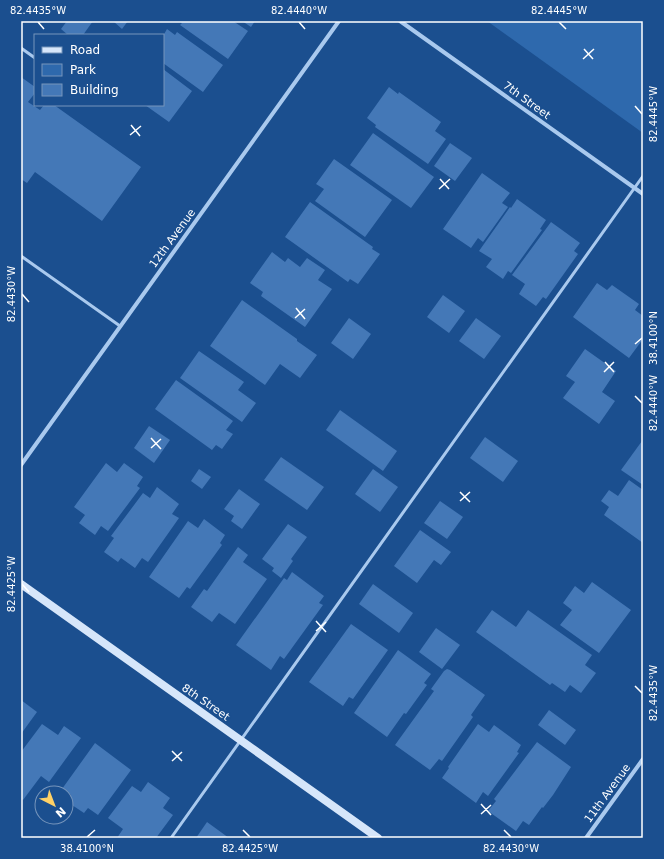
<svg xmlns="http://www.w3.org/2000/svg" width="664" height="859" font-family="'DejaVu Sans',sans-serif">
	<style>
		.green { fill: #2e69ad }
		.building { fill: #4478b7 }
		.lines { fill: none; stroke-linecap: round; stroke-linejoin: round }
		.lane { stroke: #a9c9ee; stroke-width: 3 }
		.street { stroke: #a9c9ee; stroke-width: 4 }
		.secondary { stroke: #d6e6fa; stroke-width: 8 }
		.ticks { fill: none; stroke: #fff; stroke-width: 1.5 }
		.labels { text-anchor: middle; stroke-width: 3.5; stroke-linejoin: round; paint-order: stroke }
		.street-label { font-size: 11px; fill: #fff; stroke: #1b4f8f }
		.neatline { fill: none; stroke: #fff; stroke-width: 1.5 }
		.ticks-label { font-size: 10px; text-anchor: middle; fill: #fff }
	</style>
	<rect width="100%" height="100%" fill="#1b4f8f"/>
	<path class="green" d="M487,21h156v112z"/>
	<g class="building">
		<path d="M67,21h26l-10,14h-15l-7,-6z"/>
		<path d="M113,21h15l-6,8z"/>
		<path d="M179,21h54l15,10 -20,28 -48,-34 2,-2z"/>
		<path d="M242,21h13l-4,6z"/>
		<path d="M167,29l8,6 2,-3 46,33 -20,27 -40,-29v-27z"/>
		<path d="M163,69l29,22 -23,31 -24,-17h18z"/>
		<path d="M21,77l14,10v6l-7,9 12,8 4,-5h10l87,62 -39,54 -67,-49 -8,11 -6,-4z"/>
		<path d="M389,87l9,7 1,-2 42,30 -6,9 11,8 -18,25 -53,-37 1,-2 -9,-7z"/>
		<path d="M373,133l61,44 -23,31 -61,-43z"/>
		<path d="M450,143l22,15 -17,23 -21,-15z"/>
		<path d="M334,159l58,41 -27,37 -50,-36 9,-12 -8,-5z"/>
		<path d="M482,173l28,20 -8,10 6,4 -25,35 -5,-4 -7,10 -28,-19z"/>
		<path d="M517,199l29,21 -6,9 2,1 -31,43 -3,-2 -5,8 -17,-12 6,-8 -13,-8 31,-44 1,1z"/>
		<path d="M310,202l63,45 -1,2 8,5 -22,30 -8,-5 -2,3 -63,-45z"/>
		<path d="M551,222l29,21 -6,8 4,3 -32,45 -3,-2 -7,9 -17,-12 6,-10 -13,-9z"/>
		<path d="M272,252l13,10 3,-4 12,9 7,-9 18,12 -7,10 14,9 -27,38 -44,-31 2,-4 -13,-9z"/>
		<path d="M597,283l10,7 5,-5 27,19 -4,6 8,6v23l-14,19 -56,-41z"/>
		<path d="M443,295l22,16 -16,22 -22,-16z"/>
		<path d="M242,300l55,39v2l20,14 -17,23 -20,-14 -15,21 -55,-39z"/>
		<path d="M349,318l22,16 -18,25 -22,-16z"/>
		<path d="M476,318l25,18 -17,23 -25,-18z"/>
		<path d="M585,349l31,22 -14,21 13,9 -16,23 -36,-26 12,-16 -9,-6z"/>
		<path d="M199,351l45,31 -6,8 18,13 -14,19 -62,-44z"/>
		<path d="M176,380l57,41 -7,9 7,4 -11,15 -6,-4 -4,5 -57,-41z"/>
		<path d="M340,410l57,41 -14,20 -57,-41z"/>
		<path d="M149,426l21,14 -16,23 -20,-15z"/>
		<path d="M485,437l33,24 -15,21 -33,-24z"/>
		<path d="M642,441l1,1v43l-22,-15z"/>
		<path d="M281,457l43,30 -17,23 -43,-30z"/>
		<path d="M106,463l11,9 7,-9 19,14 -6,9 3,2 -32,43 -7,-5 -6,9 -16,-12 6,-8 -11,-8z"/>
		<path d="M199,469l12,8 -9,12 -11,-8z"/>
		<path d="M373,469l25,18 -18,25 -25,-18z"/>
		<path d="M629,480l14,10v53l-39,-28 5,-8 -8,-6 8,-11 9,6z"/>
		<path d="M157,487l22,17 -7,10 7,4 -31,44 -6,-4 -7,10 -14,-10 -3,4 -14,-10 10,-14 -3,-2 32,-43 7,5z"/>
		<path d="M239,489l21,15 -18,25 -11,-8 3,-5 -10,-7z"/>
		<path d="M440,501l23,16 -16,22 -23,-16z"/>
		<path d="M204,519l21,16 -5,8 2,2 -32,44 -3,-2 -8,11 -30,-21 39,-56 10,7z"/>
		<path d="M288,524l19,13 -16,22 2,2 -12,17 -9,-7 2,-3 -12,-9z"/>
		<path d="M420,530l31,22 -10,13 -7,-5 -17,23 -23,-17z"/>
		<path d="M238,547l10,8 -5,7 24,17 -32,45 -16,-11 -7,9 -21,-15 13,-18 3,2z"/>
		<path d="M292,572l32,24 -5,7 4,2 -39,54 -4,-3 -9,14 -35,-25 48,-67 3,2z"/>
		<path d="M592,582l39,28 -32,43 -39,-28 12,-15 -9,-7 12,-17 9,7z"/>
		<path d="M373,584l40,29 -14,20 -40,-29z"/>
		<path d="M492,610l24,17 12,-17 64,45 -7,10 11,8 -15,20 -11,-8 -5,7 -13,-9 -2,2 -74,-53z"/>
		<path d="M351,624l37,26 -35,49 -4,-2 -6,9 -34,-24z"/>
		<path d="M436,628l24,17 -18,24 -23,-17z"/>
		<path d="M398,650l33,24 -7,9 3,2 -21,29 -2,-1 -17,24 -33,-24z"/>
		<path d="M447,669l3,1 35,25 -14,20 2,2 -31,44 -3,-2 -9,11 -35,-25 39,-54 -3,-2 13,-18z"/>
		<path d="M21,700l16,12 -16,22z"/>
		<path d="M549,710l27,20 -11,15 -27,-20z"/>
		<path d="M42,724l16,11 6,-9 17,12 -32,44 -8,-6 -18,24 -2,-2v-46z"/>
		<path d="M478,724l11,8 5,-7 27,20 -4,7 2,1 -31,43 -5,-4 -7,11 -34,-25 7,-10 -1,-1z"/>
		<path d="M537,742l34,25 -18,28 -10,13 -1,-1 -13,18 -6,-4 -7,10 -28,-20 8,-10 -2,-2z"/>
		<path d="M95,743l36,27 -33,45 -10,-7 -4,5 -18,-12 5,-6 -9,-6z"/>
		<path d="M148,782l22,16 -7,10 10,7 -17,23h-39l6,-9 -15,-11 24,-32 9,6z"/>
		<path d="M207,822l22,16h-33z"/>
	</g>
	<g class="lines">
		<g class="lane">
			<path d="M21,48l14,10"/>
			<path d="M21,256l99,70"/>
			<path d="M171,838l472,-662"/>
		</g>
		<g class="street">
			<path d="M400,21l243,173"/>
			<path d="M21,465l318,-444"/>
			<path d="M586,838l57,-79"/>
		</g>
		<path class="secondary" d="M21,584l357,254"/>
	</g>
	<path class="ticks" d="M38,22l6,7M299,22l6,7M559,22l7,7M584,49l9,10M583,59l11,-10M635,106l7,8M131,125l9,11M130,135l11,-9M440,179l9,10M439,189l11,-10M22,294l7,8M296,308l9,11M295,318l10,-9M635,344l7,-6M605,362l9,10M604,372l10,-10M635,396l7,7M151,438l10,11M151,448l10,-9M460,492l10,10M460,501l10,-9M22,584l7,8M316,621l10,11M316,631l10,-9M635,686l7,7M172,751l10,10M172,761l10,-9M481,804l10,11M481,814l10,-9M243,830l7,7M504,830l7,7M87,837l8,-7"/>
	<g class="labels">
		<g class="street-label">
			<text transform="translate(527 100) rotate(36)" y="4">7th Street</text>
			<text transform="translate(172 238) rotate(-54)" y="4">12th Avenue</text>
			<text transform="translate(206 702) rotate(35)" y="4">8th Street</text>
			<text transform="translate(607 793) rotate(-54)" y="4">11th Avenue</text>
		</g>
	</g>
	<rect width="664" height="859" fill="none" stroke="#1b4f8f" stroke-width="44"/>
	<rect x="34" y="34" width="130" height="72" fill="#1b4f8f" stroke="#7695bc"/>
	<rect x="42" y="47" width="20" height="6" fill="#d6e6fa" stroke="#7695bc"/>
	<text x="70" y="54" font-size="12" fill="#ffffff">Road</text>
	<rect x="42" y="64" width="20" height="12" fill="#2e69ad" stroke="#7695bc"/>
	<text x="70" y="74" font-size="12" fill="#ffffff">Park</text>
	<rect x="42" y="84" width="20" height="12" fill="#4478b7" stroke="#7695bc"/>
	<text x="70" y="94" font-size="12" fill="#ffffff">Building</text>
	<g transform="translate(54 805) rotate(138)"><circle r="19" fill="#1b4f8f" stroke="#7695bc"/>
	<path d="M0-3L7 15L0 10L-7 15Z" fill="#ffd166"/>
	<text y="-6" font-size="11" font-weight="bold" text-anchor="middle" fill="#ffffff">N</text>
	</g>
	<rect x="22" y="22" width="620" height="815" class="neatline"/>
	<g class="ticks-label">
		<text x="38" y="14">82.4435°W</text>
		<text x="299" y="14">82.4440°W</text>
		<text x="559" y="14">82.4445°W</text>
		<text transform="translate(653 114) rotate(-90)" y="4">82.4445°W</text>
		<text transform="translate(11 294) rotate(-90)" y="4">82.4430°W</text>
		<text transform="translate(653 338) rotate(-90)" y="4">38.4100°N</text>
		<text transform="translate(653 403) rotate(-90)" y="4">82.4440°W</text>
		<text transform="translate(11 584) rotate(-90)" y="4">82.4425°W</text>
		<text transform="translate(653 693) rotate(-90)" y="4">82.4435°W</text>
		<text x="87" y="852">38.4100°N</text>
		<text x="250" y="852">82.4425°W</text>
		<text x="511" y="852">82.4430°W</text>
	</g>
</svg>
